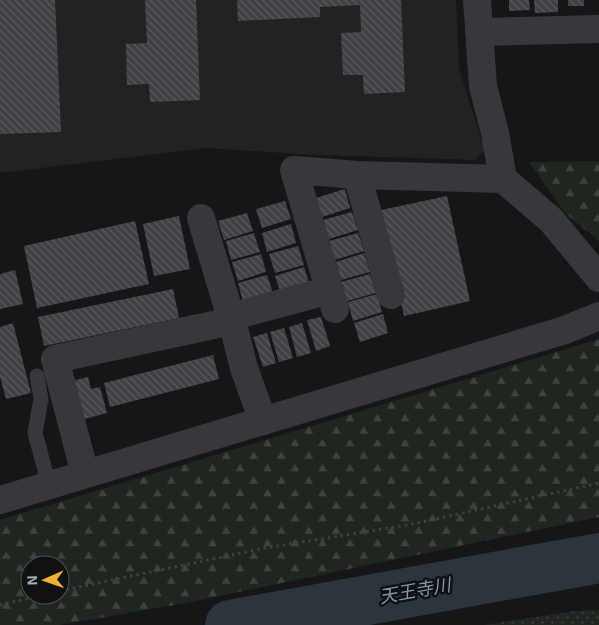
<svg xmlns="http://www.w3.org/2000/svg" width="599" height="625" font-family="'Exo 2','Noto Sans JP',sans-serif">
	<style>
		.built { fill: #222225 }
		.grass { fill: url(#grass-dots) }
		.forest { fill: url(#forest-firs); fill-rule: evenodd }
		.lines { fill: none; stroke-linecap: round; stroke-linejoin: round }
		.river { stroke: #2c353c; stroke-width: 50 }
		.building { fill: url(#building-back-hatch) }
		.path { stroke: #3d3f44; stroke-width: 3; stroke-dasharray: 2.5 4; stroke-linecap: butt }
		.lane { stroke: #37383d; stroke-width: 15 }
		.street { stroke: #37383d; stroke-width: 28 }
		.labels { text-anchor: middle; stroke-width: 5; stroke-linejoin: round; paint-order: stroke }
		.water-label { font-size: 18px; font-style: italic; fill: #7f9bb3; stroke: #111113 }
	</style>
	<defs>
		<pattern id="grass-dots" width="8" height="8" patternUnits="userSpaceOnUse" patternTransform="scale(1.25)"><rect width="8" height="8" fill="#1e261f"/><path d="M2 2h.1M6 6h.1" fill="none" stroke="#3c433d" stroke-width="1.8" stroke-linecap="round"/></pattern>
		<pattern id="forest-firs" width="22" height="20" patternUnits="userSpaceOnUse" patternTransform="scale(1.25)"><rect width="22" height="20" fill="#1e261f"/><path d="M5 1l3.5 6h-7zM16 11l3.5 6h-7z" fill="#3c433d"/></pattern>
		<pattern id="building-back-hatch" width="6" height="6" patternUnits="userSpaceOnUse" patternTransform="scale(1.25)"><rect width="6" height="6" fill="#404145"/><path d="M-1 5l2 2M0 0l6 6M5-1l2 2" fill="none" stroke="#595a5e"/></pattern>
	</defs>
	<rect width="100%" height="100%" fill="#161618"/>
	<path class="built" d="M0,0h456l3,69 26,81 -10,10 -160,-5 -109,-7 -206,25z"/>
	<path class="grass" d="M599,610v15h-115l91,-14z"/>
	<g class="forest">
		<path d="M599,161v80l-34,-28 -36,-51z"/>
		<path d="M599,339v178l-413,86 -127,22h-59v-105zM30,565h30v30h-30z"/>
	</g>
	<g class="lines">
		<path class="river" d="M230,625l369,-67"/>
	</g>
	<g class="building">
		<path d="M0,0h55l6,132 -61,2z"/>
		<path d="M145,0h51l4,100 -50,2 -1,-18 -22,1 -1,-41 21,-1z"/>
		<path d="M237,0h164l4,92 -41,2 -1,-19h-20l-2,-42 20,-1 -1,-27 -40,2v10l-82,4z"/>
		<path d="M509,0h20l1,10 -21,1z"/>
		<path d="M534,0h24v12l-23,1z"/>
		<rect x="568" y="0" width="16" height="6"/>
		<path d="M345,189l5,19 -28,9 -6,-19z"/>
		<path d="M447,196l23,105 -66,15 -23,-106z"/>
		<path d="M285,201l6,18 -29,9 -6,-19z"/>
		<path d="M352,212l6,18 -29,9 -6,-19z"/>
		<path d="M247,213l6,18 -29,9 -6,-19z"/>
		<path d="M179,216l11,53 -36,7 -11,-52z"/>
		<path d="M135,221l14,63 -112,24 -13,-62z"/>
		<path d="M291,224l5,19 -29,9 -5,-19z"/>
		<path d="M254,233l6,19 -29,8 -5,-19z"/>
		<path d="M358,233l6,18 -29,9 -6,-19z"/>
		<path d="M298,246l6,19 -29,8 -6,-19z"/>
		<path d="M364,253l6,19 -29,8 -5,-18z"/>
		<path d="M261,254l5,18 -28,9 -6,-19z"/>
		<path d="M304,267l6,19 -29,8 -6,-18z"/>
		<path d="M15,270l8,34 -23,5v-35z"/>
		<path d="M370,274l6,19 -29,8 -6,-19z"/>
		<path d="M267,275l6,18 -30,9 -5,-19z"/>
		<path d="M173,289l6,29 -135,28 -6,-29z"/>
		<path d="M377,294l5,18 -29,9 -5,-19z"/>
		<path d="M383,314l5,19 -28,9 -6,-19z"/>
		<path d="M321,317l9,29 -14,5 -9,-31z"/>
		<path d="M13,323l18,70 -25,6 -6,-22v-50z"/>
		<path d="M302,323l9,30 -14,4 -8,-30z"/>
		<path d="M284,328l9,30 -14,4 -9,-30z"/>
		<path d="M267,333l9,30 -13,4 -10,-30z"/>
		<path d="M213,355l6,24 -109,28 -6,-24z"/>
		<path d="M88,377l3,12 9,-2 7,26 -26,7 -9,-39z"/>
	</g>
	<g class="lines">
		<g class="path">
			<path d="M60,591l205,-43 143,-23 191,-42"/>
			<path d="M0,605l43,-10"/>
		</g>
		<path class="lane" d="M37,376l4,23 -6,34 14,52"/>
		<g class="street">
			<path d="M477,0l6,86 12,47 8,46"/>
			<path d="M479,32l120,-3"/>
			<path d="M357,175l34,120"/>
			<path d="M201,218l31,103 12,47 19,53"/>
			<path d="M335,309l-41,-139 63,5 146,4 48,41 48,58"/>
			<path d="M230,317l100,-27"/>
			<path d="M85,474l-30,-115 177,-38"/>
			<path d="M0,500l565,-170 34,-14"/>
		</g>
	</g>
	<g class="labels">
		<g class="water-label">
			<text transform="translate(415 591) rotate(-10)" y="6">天王寺川</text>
		</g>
	</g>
	<g transform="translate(45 580) rotate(268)"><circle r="24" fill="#111113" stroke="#4d4f55"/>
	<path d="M0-4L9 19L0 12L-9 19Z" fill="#f2b134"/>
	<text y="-8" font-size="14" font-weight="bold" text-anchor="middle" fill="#a8adb8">N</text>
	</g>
</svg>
